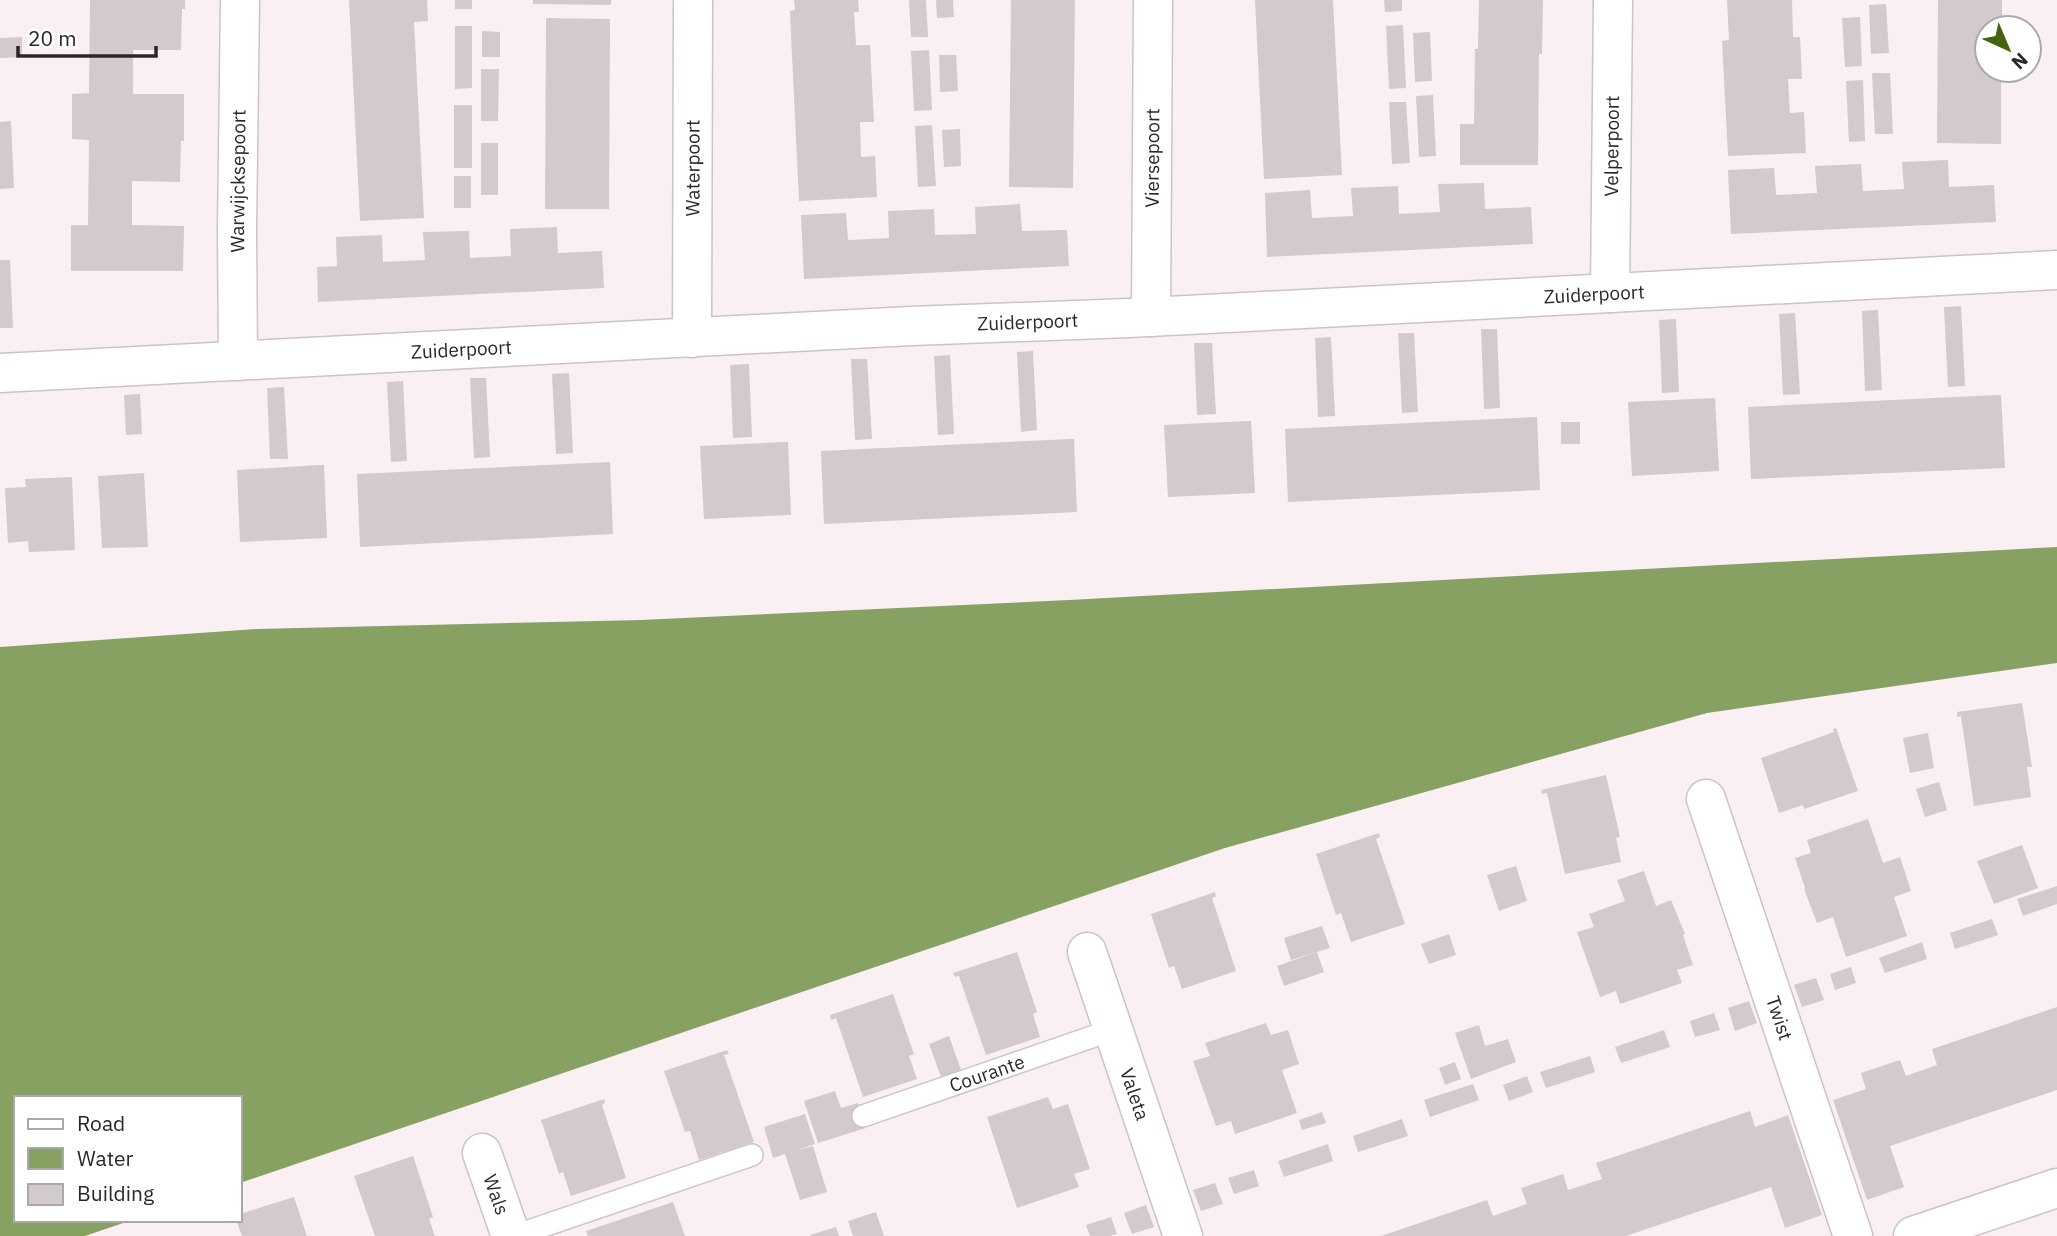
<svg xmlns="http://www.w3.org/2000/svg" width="2057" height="1236" font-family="'IBM Plex Sans',sans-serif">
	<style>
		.water { fill: #86a162 }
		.building { fill: #d3cacd }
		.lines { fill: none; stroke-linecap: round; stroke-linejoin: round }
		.lane-casing { stroke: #ccc3c6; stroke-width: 24 }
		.street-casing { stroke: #ccc3c6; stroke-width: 41 }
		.lane { stroke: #fff; stroke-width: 21 }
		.street { stroke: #fff; stroke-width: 38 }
		.labels { text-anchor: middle; stroke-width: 7; stroke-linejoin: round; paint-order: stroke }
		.street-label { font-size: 19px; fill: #2a2728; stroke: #fff }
	</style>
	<rect width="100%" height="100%" fill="#faf0f4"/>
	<path class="water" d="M2057,547v116l-350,50 -482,135 -985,335v-85h-224v122h116l-47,16h-85v-589l257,-18 384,-9 428,-20z"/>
	<g class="building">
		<path d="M90,0h95v9h-3l-1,41h-48v44h51v47h-3l-1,41 -48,-1v44l52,1 -1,45h-112v-46h17l1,-85 -17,-1v-45l17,-1z"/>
		<path d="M349,0h78l1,21 -14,1 10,196 -64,3z"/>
		<rect x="455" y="0" width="17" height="9"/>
		<path d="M533,0h78v5l-78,-1z"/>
		<path d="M794,0h64l1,12h-5l2,33h14l4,77h-14l1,35 14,-1 2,41 -78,4 -9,-188v-2l5,-1z"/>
		<path d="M909,0h17l2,37h-17z"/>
		<path d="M936,0h17l1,17 -17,1z"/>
		<path d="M1011,0h64l-2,188 -64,-1z"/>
		<path d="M1255,0h78l9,175 -78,4z"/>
		<path d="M1384,0h18v11l-17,1z"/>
		<path d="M1479,0h64l-1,54h-3l-1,111h-78v-41h14l1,-75h3z"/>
		<path d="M1727,0h65l1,37h7l2,42h-14l2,34 14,-1 2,41 -78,3 -6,-115 7,-1z"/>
		<path d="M1938,0h64v28h-15v42h14v74l-64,-1z"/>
		<path d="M1886,4l3,49 -18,1 -2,-49z"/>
		<path d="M1860,17l2,49 -17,1 -3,-49z"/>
		<path d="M546,18l64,1 -1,190h-64z"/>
		<path d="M1403,25l3,63 -17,1 -3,-63z"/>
		<path d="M455,26h17v62l-17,1z"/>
		<path d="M482,31l18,1v25h-18z"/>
		<path d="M1430,32l2,49 -17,1 -2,-49z"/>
		<path d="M22,37v20l-22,1v-20z"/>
		<path d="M929,50l3,60 -18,1 -3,-60z"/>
		<path d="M939,55h17l2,36 -18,1z"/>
		<path d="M481,69h18l-1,52h-17z"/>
		<path d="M1872,73h18l3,61h-18z"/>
		<path d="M1863,80l2,61 -16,1 -3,-61z"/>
		<path d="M1433,95l3,61 -17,1 -3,-61z"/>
		<path d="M1389,102h17l4,61 -18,1z"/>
		<rect x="454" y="105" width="18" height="63"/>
		<path d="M11,121l3,67 -14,1v-67z"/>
		<path d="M932,125l4,61 -18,1 -3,-61z"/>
		<path d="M960,129l1,37 -17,1 -2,-37z"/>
		<rect x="481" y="143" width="17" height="52"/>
		<path d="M1948,160l1,27 45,-2 2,37 -265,12 -3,-64 46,-2 2,27 41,-2 -2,-27 46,-2 2,27 41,-2 -2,-27z"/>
		<rect x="454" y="176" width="17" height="32"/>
		<path d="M1484,183l1,26 46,-2 2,37 -266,13 -2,-64 45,-3 2,28 41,-2 -2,-28 47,-2 1,28 41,-2 -2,-28z"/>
		<path d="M1020,204l2,27 45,-1 2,36 -265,13 -3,-64 45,-2 2,27 41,-2 -1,-27 46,-2 1,26 41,-1 -1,-27z"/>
		<path d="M557,227l1,26 44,-2 2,37 -286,14 -1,-35 20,-1 -1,-29 46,-2 1,27 42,-2 -2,-28 46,-1 1,27 41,-2 -1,-27z"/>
		<path d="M0,260h10l3,68h-13z"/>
		<path d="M1961,306l4,80 -17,1 -4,-80z"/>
		<path d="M1878,310l4,80 -17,1 -3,-80z"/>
		<path d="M1795,313l5,81 -17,1 -4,-81z"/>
		<path d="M1676,319l3,73 -17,1 -3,-73z"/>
		<path d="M1481,329h16l3,79 -16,1z"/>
		<path d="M1398,333h16l4,79 -16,1z"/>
		<path d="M1331,337l4,79 -17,1 -3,-79z"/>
		<path d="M1194,343h18l4,71 -19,1z"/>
		<path d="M1033,351l4,79 -16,2 -4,-80z"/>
		<path d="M950,355l4,79 -16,1 -4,-79z"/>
		<path d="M851,359h16l5,80 -17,1z"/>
		<path d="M749,364l3,73 -19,1 -3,-73z"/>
		<path d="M569,373l4,80 -17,1 -4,-80z"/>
		<path d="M470,378h16l4,79 -16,1z"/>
		<path d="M403,381l4,80 -16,1 -4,-80z"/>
		<path d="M284,387l4,72h-18l-3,-71z"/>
		<path d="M140,394l2,40 -16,1 -2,-40z"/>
		<path d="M1997,395h4l4,73 -254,11 -3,-72z"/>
		<path d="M1715,398l4,73 -87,5 -4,-74z"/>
		<path d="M1534,417h3l3,73 -252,12 -3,-73z"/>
		<path d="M1248,421h3l4,72 -87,4 -4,-72z"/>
		<rect x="1561" y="422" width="19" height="22"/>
		<path d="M1070,439h4l3,73 -253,12 -3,-73z"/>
		<path d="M784,442h4l3,73 -87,4 -4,-73z"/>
		<path d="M610,462l3,72 -253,13 -3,-73z"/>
		<path d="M320,465h4l3,73 -87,4 -3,-72z"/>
		<path d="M144,473l4,74 -46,1 -4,-72z"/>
		<path d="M72,477l3,73 -46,2 -1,-11 -20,2 -3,-55 21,-1 -1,-8z"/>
		<path d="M2022,703l10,64h-5l4,30 -57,9 -13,-90 -4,1v-5z"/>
		<path d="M1836,728l22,63 -54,18 -1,-4 -24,8 -18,-55 73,-26 -1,-3z"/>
		<path d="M1928,733l6,35 -24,5 -7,-35z"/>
		<path d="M1606,775l14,62 -4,1 5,24 -56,12 -18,-81 -5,1 -1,-4z"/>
		<path d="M1939,782l8,28 -22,7 -9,-28z"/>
		<path d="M1868,819l15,44 17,-6 11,34 -17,6 13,39 -61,21 -13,-40 -16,6 -13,-34 1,-1 -10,-30 16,-5 -4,-13z"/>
		<path d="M1379,833l1,4 -4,2 29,85 -54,18 -10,-29 -5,2 -20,-61z"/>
		<path d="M2022,845l16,43 -44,16 -17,-43z"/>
		<path d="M1516,866l11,35 -28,10 -12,-36z"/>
		<path d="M1644,871l12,35 15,-6 14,34 -2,1 10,30 -16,5 5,13 -62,21 -4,-13 -16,6 -23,-65 17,-5 -5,-13 36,-13 -8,-21z"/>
		<path d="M2057,886v18l-34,12 -6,-17z"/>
		<path d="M1215,892l1,5 -4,1 24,73 -54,18 -8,-23 -5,2 -18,-54z"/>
		<path d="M1992,919l6,16 -43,14 -5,-16z"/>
		<path d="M1322,926l8,22 -39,12 -7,-22z"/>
		<path d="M1449,934l7,21 -27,9 -8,-20z"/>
		<path d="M1922,942l5,17 -42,14 -6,-15z"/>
		<path d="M1017,952l20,60 -4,2 7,23 -54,18 -27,-79 -4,1 -2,-4z"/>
		<path d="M1317,952l7,20 -40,14 -7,-20z"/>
		<path d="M1851,967l5,16 -21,7 -5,-16z"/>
		<path d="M1816,978l8,22 -22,7 -8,-22z"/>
		<path d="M893,994l21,60 -5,2 8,23 -54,18 -27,-79 -5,2 -1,-5z"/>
		<path d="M1749,1001l8,22 -22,8 -7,-23z"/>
		<path d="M2057,1007v83l-167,56 14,41 -37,13 -34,-100 33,-11 -5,-16 39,-13 6,16 31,-11 -5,-16z"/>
		<path d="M1714,1013l6,17 -25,7 -5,-16z"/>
		<path d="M1266,1023l5,12 17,-5 11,34 -17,6 15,43 -62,21 -4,-13 -15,5 -23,-65 17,-5 -5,-13z"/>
		<path d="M1479,1025l6,21 23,-7 8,23 -45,17 -16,-46z"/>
		<path d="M1664,1030l6,17 -49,16 -6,-16z"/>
		<path d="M949,1036l12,34 -20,7 -12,-33z"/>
		<path d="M727,1050l2,4 -5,1 30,87 -55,18 -9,-29 -5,1 -21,-61z"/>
		<path d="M1590,1056l5,16 -49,16 -6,-16z"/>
		<path d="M1455,1062l6,17 -16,6 -6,-17z"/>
		<path d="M1527,1076l6,16 -24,9 -6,-16z"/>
		<path d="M1473,1084l6,16 -49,17 -6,-17z"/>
		<path d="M835,1091l6,17 17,-5 8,25 -48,15 -14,-42z"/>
		<path d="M1048,1097l5,12 15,-5 22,65 -16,5 5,13 -62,21 -30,-91z"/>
		<path d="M604,1099l1,4 -3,2 24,73 -55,18 -8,-24 -4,2 -18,-54z"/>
		<path d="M1750,1111l5,16 33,-12 34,100 -37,13 -14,-41 -145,49h-245l106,-36 6,16 34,-12 -6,-16 42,-14 5,16 34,-11 -6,-16z"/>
		<path d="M1322,1112l4,11 -24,7 -3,-10z"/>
		<path d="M805,1114l10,30 -20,7 18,-5 14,46 -27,8 -15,-46 -12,4 -9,-31z"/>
		<path d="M1402,1119l6,17 -50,16 -5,-16z"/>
		<path d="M1328,1144l5,17 -49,16 -6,-16z"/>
		<path d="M413,1156l20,61 -4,2 6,17h-60l-21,-60z"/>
		<path d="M1254,1170l5,16 -25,8 -6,-16z"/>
		<path d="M1215,1183l8,21 -22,7 -8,-21z"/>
		<path d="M294,1197l13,39h-65l-6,-16h4v-6z"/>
		<path d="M673,1202l12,34h-97l-2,-5z"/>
		<path d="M1146,1205l8,22 -22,7 -8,-21z"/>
		<path d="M876,1212l8,24h-31l-5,-15z"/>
		<path d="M1111,1217l6,17 -8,2h-19l-4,-11z"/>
		<path d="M836,1227l3,9h-29v-1z"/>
	</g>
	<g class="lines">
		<g class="lane-casing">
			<g id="lane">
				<path id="s1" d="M863,1116l249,-86"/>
				<path d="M514,1236l238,-81"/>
			</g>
		</g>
		<g class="street-casing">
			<g id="street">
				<path id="s2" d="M1610,293l3,-293"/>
				<path id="s3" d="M1151,317l2,-317"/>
				<path id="s4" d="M692,338l1,-338"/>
				<path id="s5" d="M238,361l-1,-132 3,-229"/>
				<path id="s6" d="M0,373l911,-47 218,-8 928,-48"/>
				<path id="s7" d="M1706,799l147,437"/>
				<path id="s8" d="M1087,952l96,284"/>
				<path id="s9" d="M482,1153l29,83"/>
				<path d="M1913,1236l144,-48"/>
			</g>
		</g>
		<use href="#lane" class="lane"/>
		<use href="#street" class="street"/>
	</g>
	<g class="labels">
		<g class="street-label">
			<text dy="7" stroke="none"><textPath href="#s2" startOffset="147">Velperpoort</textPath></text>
			<text dy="7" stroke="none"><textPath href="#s3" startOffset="159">Viersepoort</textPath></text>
			<text dy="7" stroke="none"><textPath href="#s4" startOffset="170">Waterpoort</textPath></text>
			<text dy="7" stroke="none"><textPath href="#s5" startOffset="180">Warwijcksepoort</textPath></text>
			<text dy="7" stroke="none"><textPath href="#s6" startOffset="1596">Zuiderpoort</textPath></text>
			<text dy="7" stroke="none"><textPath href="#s6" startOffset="1029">Zuiderpoort</textPath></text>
			<text dy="7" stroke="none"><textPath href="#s6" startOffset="462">Zuiderpoort</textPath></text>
			<text dy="7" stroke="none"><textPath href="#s7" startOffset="231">Twist</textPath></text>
			<text dy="7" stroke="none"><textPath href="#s1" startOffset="131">Courante</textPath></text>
			<text dy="7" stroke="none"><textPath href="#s8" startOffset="150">Valeta</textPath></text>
			<text dy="7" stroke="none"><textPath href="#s9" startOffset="44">Wals</textPath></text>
		</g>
	</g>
	<rect x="14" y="1096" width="228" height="126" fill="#ffffff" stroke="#aaa9a9" stroke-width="2"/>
	<rect x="28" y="1119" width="35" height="10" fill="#ffffff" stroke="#aaa9a9" stroke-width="2"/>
	<text x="77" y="1131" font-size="21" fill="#2a2728">Road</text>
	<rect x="28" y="1148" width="35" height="21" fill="#86a162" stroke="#aaa9a9" stroke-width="2"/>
	<text x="77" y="1166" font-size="21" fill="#2a2728">Water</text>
	<rect x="28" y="1184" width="35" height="21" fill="#d3cacd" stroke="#aaa9a9" stroke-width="2"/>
	<text x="77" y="1201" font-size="21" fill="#2a2728">Building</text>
	<g transform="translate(2008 49) rotate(136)"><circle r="33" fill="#ffffff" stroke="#aaa9a9" stroke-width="2"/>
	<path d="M0-5L12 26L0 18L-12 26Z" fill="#456112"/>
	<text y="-10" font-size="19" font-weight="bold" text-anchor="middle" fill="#2a2728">N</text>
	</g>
	<path d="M18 46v10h138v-10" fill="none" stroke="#2a2728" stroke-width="3.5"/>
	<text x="28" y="46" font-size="21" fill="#2a2728" stroke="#ffffff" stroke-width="5" paint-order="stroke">20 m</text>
</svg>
